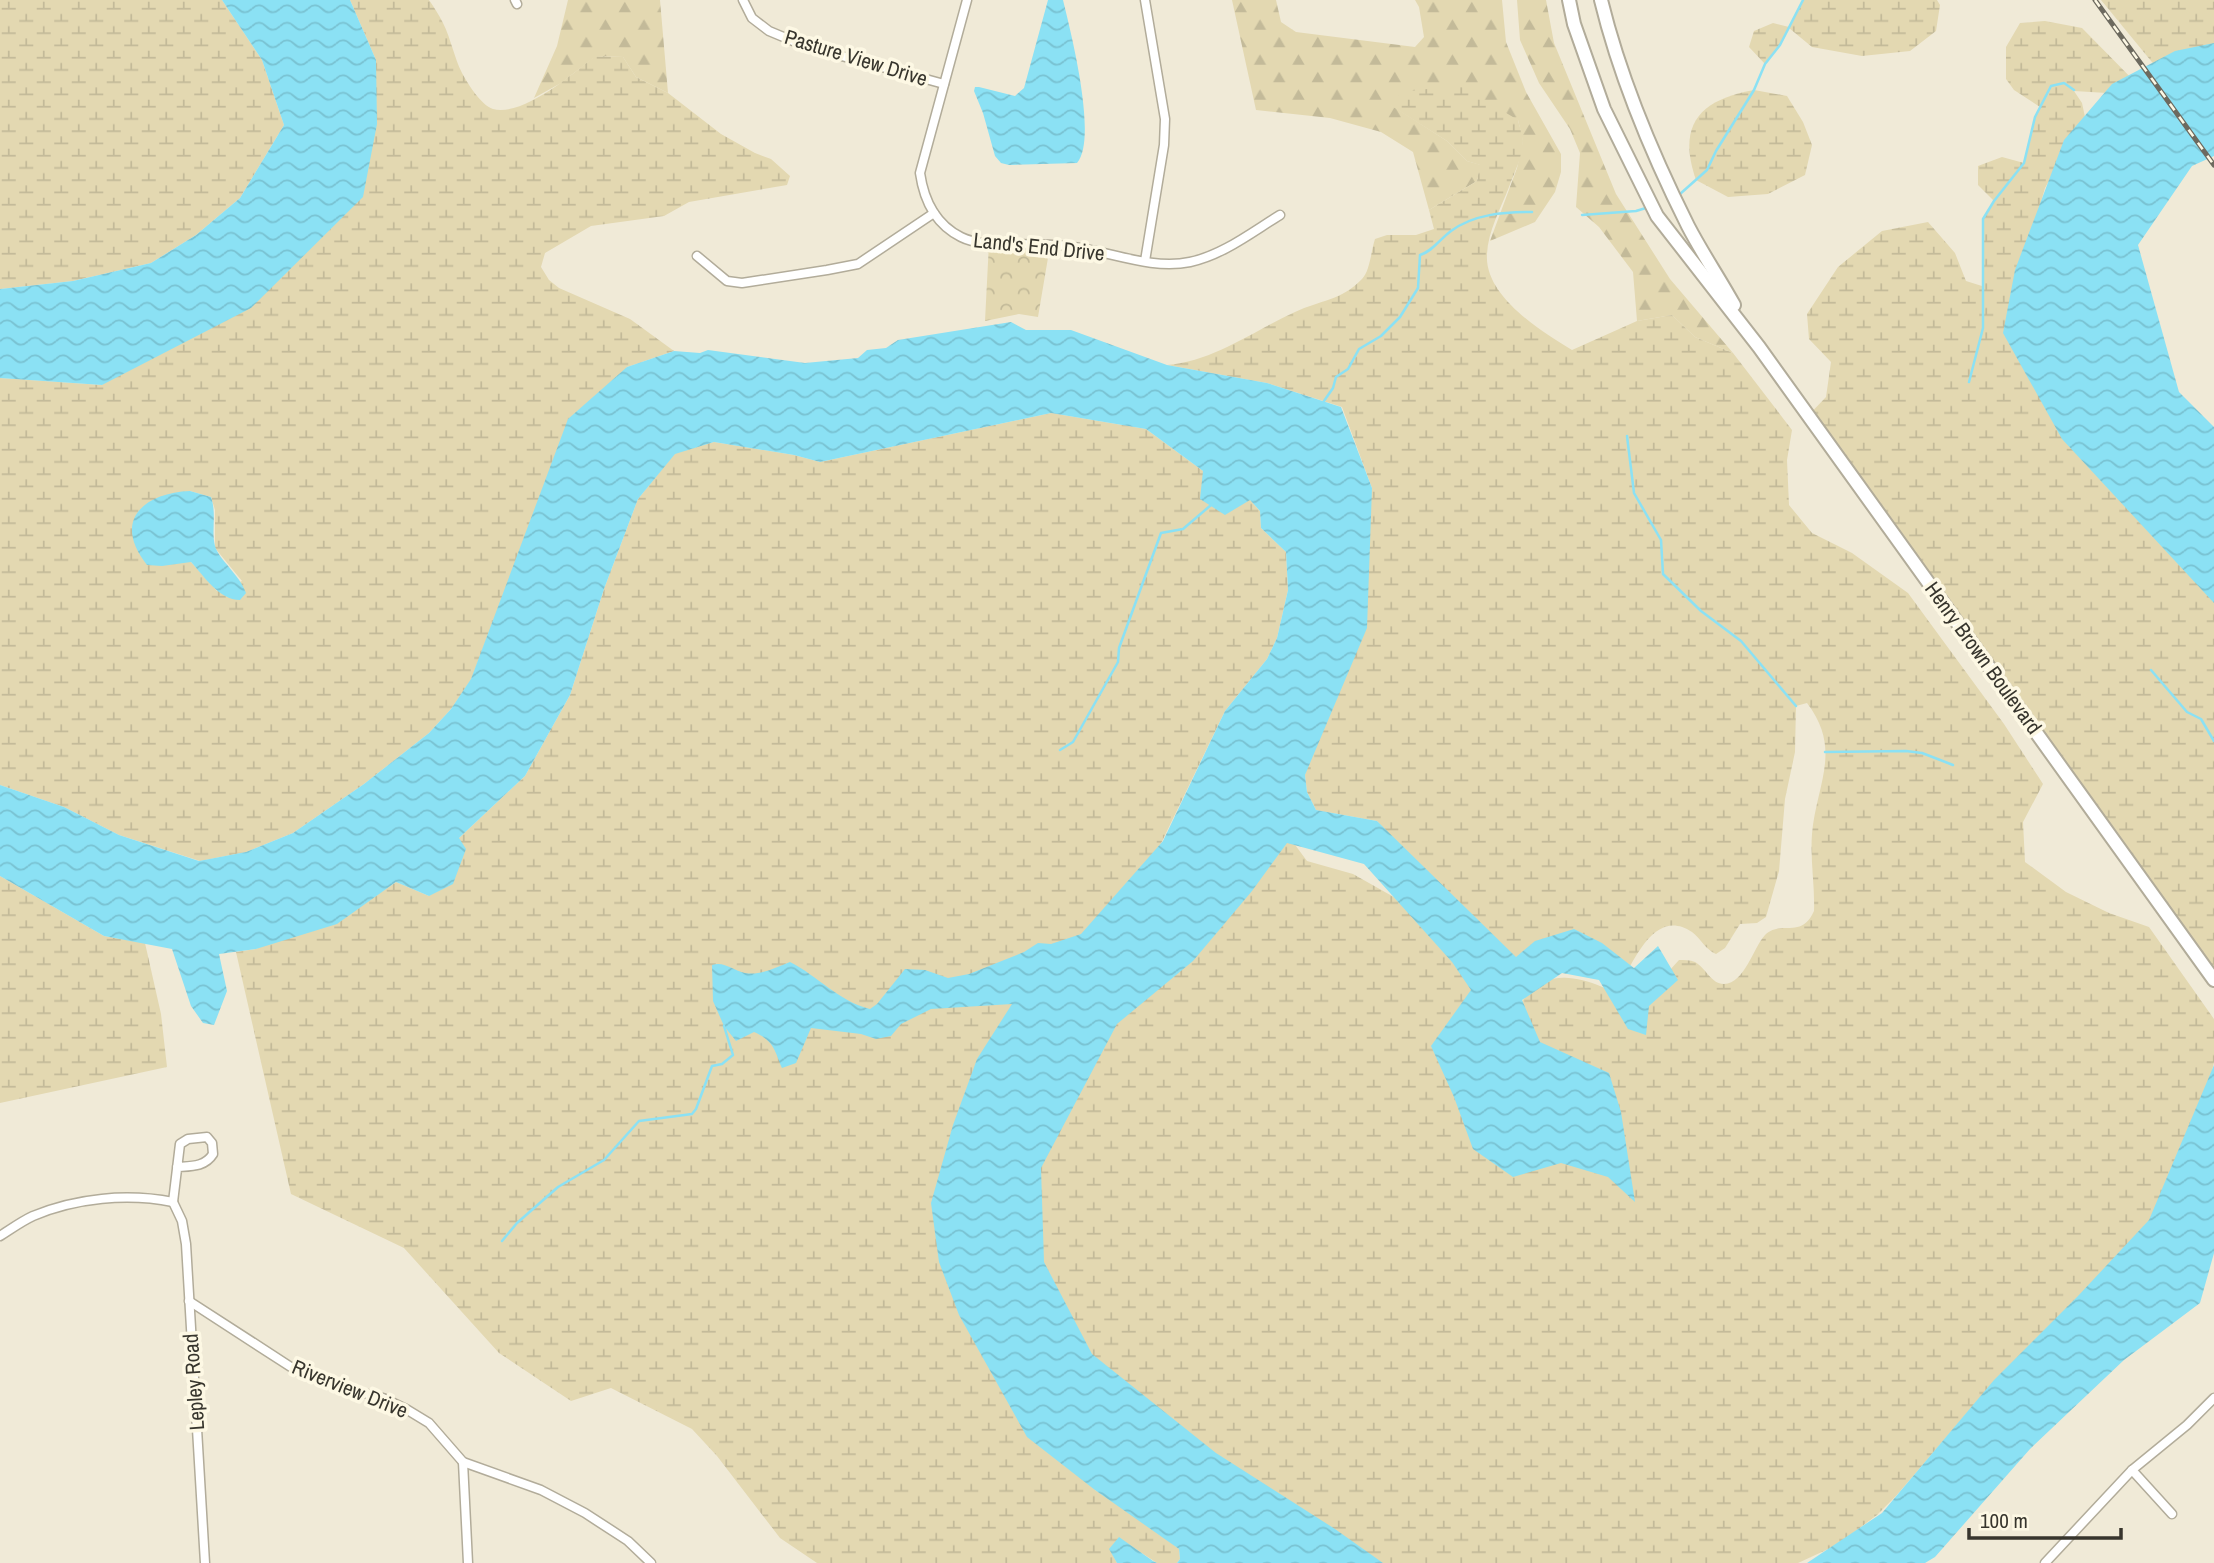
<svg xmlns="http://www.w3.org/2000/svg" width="2214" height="1563" font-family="'Archivo Narrow',sans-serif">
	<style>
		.forest { fill: url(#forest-firs) }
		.wetland { fill: url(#wetland-marsh); fill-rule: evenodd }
		.park { fill: url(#park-crowns) }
		.water { fill: url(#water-waves) }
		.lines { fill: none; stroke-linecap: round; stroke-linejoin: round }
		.stream { stroke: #8be1f4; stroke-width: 2.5 }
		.minor-casing { stroke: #b2ac9a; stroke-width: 11 }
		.secondary-casing { stroke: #b2ac9a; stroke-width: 16 }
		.minor { stroke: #fff; stroke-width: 8 }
		.secondary { stroke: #fff; stroke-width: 12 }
		.rail-casing { stroke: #6d6a5f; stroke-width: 5 }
		.rail { stroke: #fdf8e4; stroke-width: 2.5; stroke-dasharray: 8; stroke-linecap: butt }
		.labels { text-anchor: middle; stroke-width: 7; stroke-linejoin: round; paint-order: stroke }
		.street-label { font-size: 21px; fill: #37352d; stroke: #fdf8e4 }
	</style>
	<defs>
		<pattern id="forest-firs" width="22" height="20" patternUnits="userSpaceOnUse" patternTransform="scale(1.75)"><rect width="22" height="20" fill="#e3d8b1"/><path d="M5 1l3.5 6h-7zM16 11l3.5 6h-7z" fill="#c3ba99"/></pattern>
		<pattern id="wetland-marsh" width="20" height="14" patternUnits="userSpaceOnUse" patternTransform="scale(1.75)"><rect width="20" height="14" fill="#e3d8b1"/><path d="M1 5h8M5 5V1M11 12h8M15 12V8" fill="none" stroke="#c3ba99"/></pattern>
		<pattern id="park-crowns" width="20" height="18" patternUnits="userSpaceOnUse" patternTransform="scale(1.75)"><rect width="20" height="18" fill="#e3d8b1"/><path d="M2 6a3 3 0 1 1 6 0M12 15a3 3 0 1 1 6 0" fill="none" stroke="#c3ba99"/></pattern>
		<pattern id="water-waves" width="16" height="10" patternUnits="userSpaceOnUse" patternTransform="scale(1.75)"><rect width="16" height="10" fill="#8be1f4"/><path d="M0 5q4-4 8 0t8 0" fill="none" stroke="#79c2d2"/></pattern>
	</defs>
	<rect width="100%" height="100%" fill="#f0ead7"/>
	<g class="forest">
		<path d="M568,0h92l8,93 -32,-16 -13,-20 -27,-1 -35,27 -27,15 23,-52z"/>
		<path d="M1232,0h44l5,22 15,10 119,15 9,-10 -5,-30 -4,-7h87l4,42 20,50 35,62v18l-6,20 -20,30 -45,19 27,-73 6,-27 -5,-21 -130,-17 59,38 20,20 14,4 -4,16 -48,29 -16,-58 -32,-20 -51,-14 -74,-8z"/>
		<path d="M1517,0h29l8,43 62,151 54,85 63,74 -38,-16 -23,-22 -35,6 -4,-49 -34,-45 -23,-20 4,-54 -10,-24 -31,-46 -19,-43z"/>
	</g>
	<g class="wetland">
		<path d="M0,0h222l40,60 22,65 -44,73 -44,37 -45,28 -78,18 -73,8z"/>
		<path d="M350,0h79c5,7 10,15 14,23 8,16 11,34 19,50 6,11 19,32 31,36 30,8 81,-36 102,-53l28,1 13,20 32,16 53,41 34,19 16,6 19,17 -3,9 -98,17 -25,14 -73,10 -46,27 -4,14 8,13 10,8 71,31 44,32 -47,16 -139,268 -17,45 -20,29 -22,24 -65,51 -71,49 -47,19 -46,9 -81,-26 -55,-28 -64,-22v-407l102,7 274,-325zM190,491l21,6 4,13v38l27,33 -25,10 -26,-29z"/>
		<path d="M1803,0h134l3,5 -4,26 -26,20 -48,5 -50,-9 -23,-19 -9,17 -15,19 -16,-17 5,-16 19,-8 16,4z"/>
		<path d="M2101,0h113v66l-49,12z"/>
		<path d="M2045,21l37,7 60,61 -35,4 -33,-2 8,12 3,14 -40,71 -15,52 88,258 96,102v382l-343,-475 -68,-86 23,-24 5,-35 -22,-23 -2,-25 31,-47 44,-36 46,-9 27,31 11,28 16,5 1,-67 11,-18 -16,-16v-19l24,-9 22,6 11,-46 5,-10 -26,-17 -8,-11v-32l14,-24z"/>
		<path d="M1459,85l59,35c1,6 5,14 5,21 0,15 -9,32 -14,46 -8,21 -21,44 -22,67 -3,42 54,77 85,96l65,-29 35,-6 23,22 38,16 59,77 -5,30 2,45 23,28 40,20 56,40 96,131 39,60 -20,38 2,40 41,30 43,21 40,14 65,92v43l-5,23 -42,131 -171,163 -100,117 -19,19 -40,30 -39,18h-459l-288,-232 -36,-218 272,-279 20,27 46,13 55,31 111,101c30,-51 80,-21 120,-2l40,-44c5,0 11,0 16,2 11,6 16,22 29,22 21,-1 29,-36 41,-49 17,-16 36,5 49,-24 1,-25 -4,-51 -2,-77 4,-49 31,-84 -5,-131l-11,3 -1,46 -10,47 -6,72 -13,46 -9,6 -17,1 -15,24 -9,6c-10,-4 -15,-15 -24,-22 -31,-21 -50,13 -63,36l-118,-1 -134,-146 -61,-11 -9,-18 -2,-17 67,-287 -30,-81 -75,-24 -100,-18c47,-4 86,-34 128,-53 25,-12 46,-11 67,-33 8,-8 9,-28 13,-40l12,-4h29l18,-6 -5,-19 48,-29 3,-16 -13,-4 -20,-20 -60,-38 17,-11z"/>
		<path d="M1754,90l33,6 16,26 9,23 -7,30 -37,19 -40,3 -32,-17c-19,-55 3,-80 58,-90z"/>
		<path d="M1051,413l95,16 57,42 47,29 10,11 1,17 25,24 2,38 -11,48 -10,21 -42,52 -72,149 -176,199 118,431 47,30 37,29 1,10 -3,4h-20l-26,-17 -21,3 7,14h-300l-37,-25 -63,-82 -25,-27 -81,-41 -40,13 -72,-48 -95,-105 -113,-54 -55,-242 20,-3 127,-58 13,-9 33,14 30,-58 66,-62 45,-81 34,-106 34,-90 37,-46 39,-11 80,13 26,7z"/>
		<path d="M0,876l104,60 41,7 16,71 6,53 -167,36z"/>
	</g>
	<path class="park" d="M989,243l61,3 -12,71 -19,-3 -34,7z"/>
	<g class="water">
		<path d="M222,0h128l26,60 1,64 -14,73 -112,111 -149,77 -102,-7v-89l73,-8 78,-18 45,-28 44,-37 44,-73 -22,-65z"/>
		<path d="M1048,0h15c8,33 35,139 14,163l-68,2 -8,-2 -6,-7 -12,-43 -9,-22 1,-4h4l36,9 9,-8z"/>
		<path d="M2214,43v113l-22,10 -54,79 41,147 35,35v176l-152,-164 -59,-106 12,-63 49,-130 48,-56 63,-33z"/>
		<path d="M1011,322l15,8h45l96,35 100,18 74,24 31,81 -5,140 -62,147 2,17 9,18 61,11 139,136 19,-16 39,-12 28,14 32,25 24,-22 20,34 -29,26 -3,29 -18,-6 -29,-49 -37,-7 -40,27 18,42 69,31 12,39 14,90 -27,-25 -47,-14 -48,14 -40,-28 -19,-52 -23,-51 40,-56 -19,-28 -88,-98 -77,-21 -35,48 -59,70 -76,63 -76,144 3,94 48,92 124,99 119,76 48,34h-206l3,-4 -1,-10 -84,-59 -68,-53 -68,-122 -20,-53 -8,-59 22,-78 24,-66 35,-55 -81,5 -30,15 -10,12 -15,3 -15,-5 -50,-6 -15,35 -14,5c-8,-19 -8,-27 -28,-36l-18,9 -12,-15 -11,-25 -1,-36c13,-4 21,6 33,8 16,3 31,-6 45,-11 28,14 48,39 80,47l7,-5 28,-35 20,1 23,8 21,-4 55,-22 14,-9 13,1 30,-10 82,-93 62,-130 42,-52 10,-21 11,-48 -2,-38 -25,-24 -1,-17 -10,-11 -25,15 -25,-16 3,-28 -57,-42 -95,-16 -231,49 -26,-7 -80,-13 -39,12 -37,45 -34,90 -34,106 -45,81 -66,62 7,11 -13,35 -24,12 -33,-14 -59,42 -81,25 -37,5 8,37 -13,34 -11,-2 -12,-17 -19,-57 -68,-13 -104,-60v-91l64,22 55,28 80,26 47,-9 47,-19 71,-49 65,-51 22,-24 20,-30 97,-260 59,-52 47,-16 26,2 8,-3 97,13 53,-5 9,-8 19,-2 12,-8z"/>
		<path d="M190,491l21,6c6,18 0,33 4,49 4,14 25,29 31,47l-6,7c-21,0 -36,-24 -49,-38l-29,4 -15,-1c-35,-44 -4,-72 43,-74z"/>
		<path d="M2214,1065v188l-14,50 -76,57 -94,89 -95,108 -10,6h-118l75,-50 112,-133 84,-84 71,-76z"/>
		<path d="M1119,1537l34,24 4,2h-40l-8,-14z"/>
	</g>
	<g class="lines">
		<g class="stream">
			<path d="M1680,194l27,-24 9,-19 38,-61 11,-26 15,-19 23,-45"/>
			<path d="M1582,215l54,-4 10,-3"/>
			<path d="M1969,382l14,-54v-109l11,-18 30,-38 11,-46 16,-31 13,-3 10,7"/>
			<path d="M1324,401l9,-13 3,-11 12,-8 11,-20 22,-13 19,-19 18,-29 2,-33c13,-4 20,-16 31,-24 23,-17 53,-19 81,-19"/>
			<path d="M1627,436l7,57 27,47 2,34 38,37 40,30 55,65"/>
			<path d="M2151,670l36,42 14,7 13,22"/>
			<path d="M1060,750l13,-8 45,-80 1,-14 42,-115 22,-4 28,-24"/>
			<path d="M1825,752l81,-1 16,2 31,12"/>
			<path d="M502,1241l15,-18 41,-36 46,-27 35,-39 53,-7 4,-5 16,-43 10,-2 11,-9 -9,-29"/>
		</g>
		<g class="minor-casing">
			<g id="minor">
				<path d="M515,0l2,4"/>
				<path d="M743,0l9,18 17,13 36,15 139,38"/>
				<path d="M967,0l-47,173c4,28 15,51 41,64 18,9 40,6 59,7 17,1 36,0 53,3 38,5 79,23 117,15 33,-7 62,-30 90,-47"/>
				<path d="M1145,0l20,119 -1,26 -19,116"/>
				<path d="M697,256l30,25 15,2 85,-13 31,-6 76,-51"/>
				<path d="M173,1202l9,19 4,23 19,319"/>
				<path d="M173,1202l7,-58 8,-5 19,-2 5,6 1,11c-8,13 -22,12 -36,13"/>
				<path d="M0,1236c11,-7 22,-15 33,-20 43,-18 94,-23 140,-14"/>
				<path d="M189,1301l108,70 47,17 39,10 23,11 23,14 34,39 78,28 44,23 43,28 23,22"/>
				<path d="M463,1462l5,101"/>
				<path d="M2132,1470l40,44"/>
				<path d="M2045,1563l87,-93 55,-45 27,-27"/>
			</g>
		</g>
		<g class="secondary-casing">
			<g id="secondary">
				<path d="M1569,0l5,24 30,85 53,107 102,131 455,633"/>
				<path d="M1601,0c19,78 51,154 87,226 14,27 31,52 46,79"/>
			</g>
		</g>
		<use href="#minor" class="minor"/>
		<use href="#secondary" class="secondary"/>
		<g class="rail-casing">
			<path id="rail" d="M2095,0l119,165"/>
		</g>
		<use href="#rail" class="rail"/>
	</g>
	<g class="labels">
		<g class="street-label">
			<text transform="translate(856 58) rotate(17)" y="7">Pasture View Drive</text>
			<text transform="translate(1039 247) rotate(6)" y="7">Land's End Drive</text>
			<text transform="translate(1983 658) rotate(54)" y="7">Henry Brown Boulevard</text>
			<text transform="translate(194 1382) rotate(-94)" y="7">Lepley Road</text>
			<text transform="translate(350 1389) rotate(22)" y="7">Riverview Drive</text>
		</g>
	</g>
	<path d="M1969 1528v10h152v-10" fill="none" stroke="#37352d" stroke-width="3.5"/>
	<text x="1980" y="1528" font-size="21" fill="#37352d" stroke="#fdf8e4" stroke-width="5" paint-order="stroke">100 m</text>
</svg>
